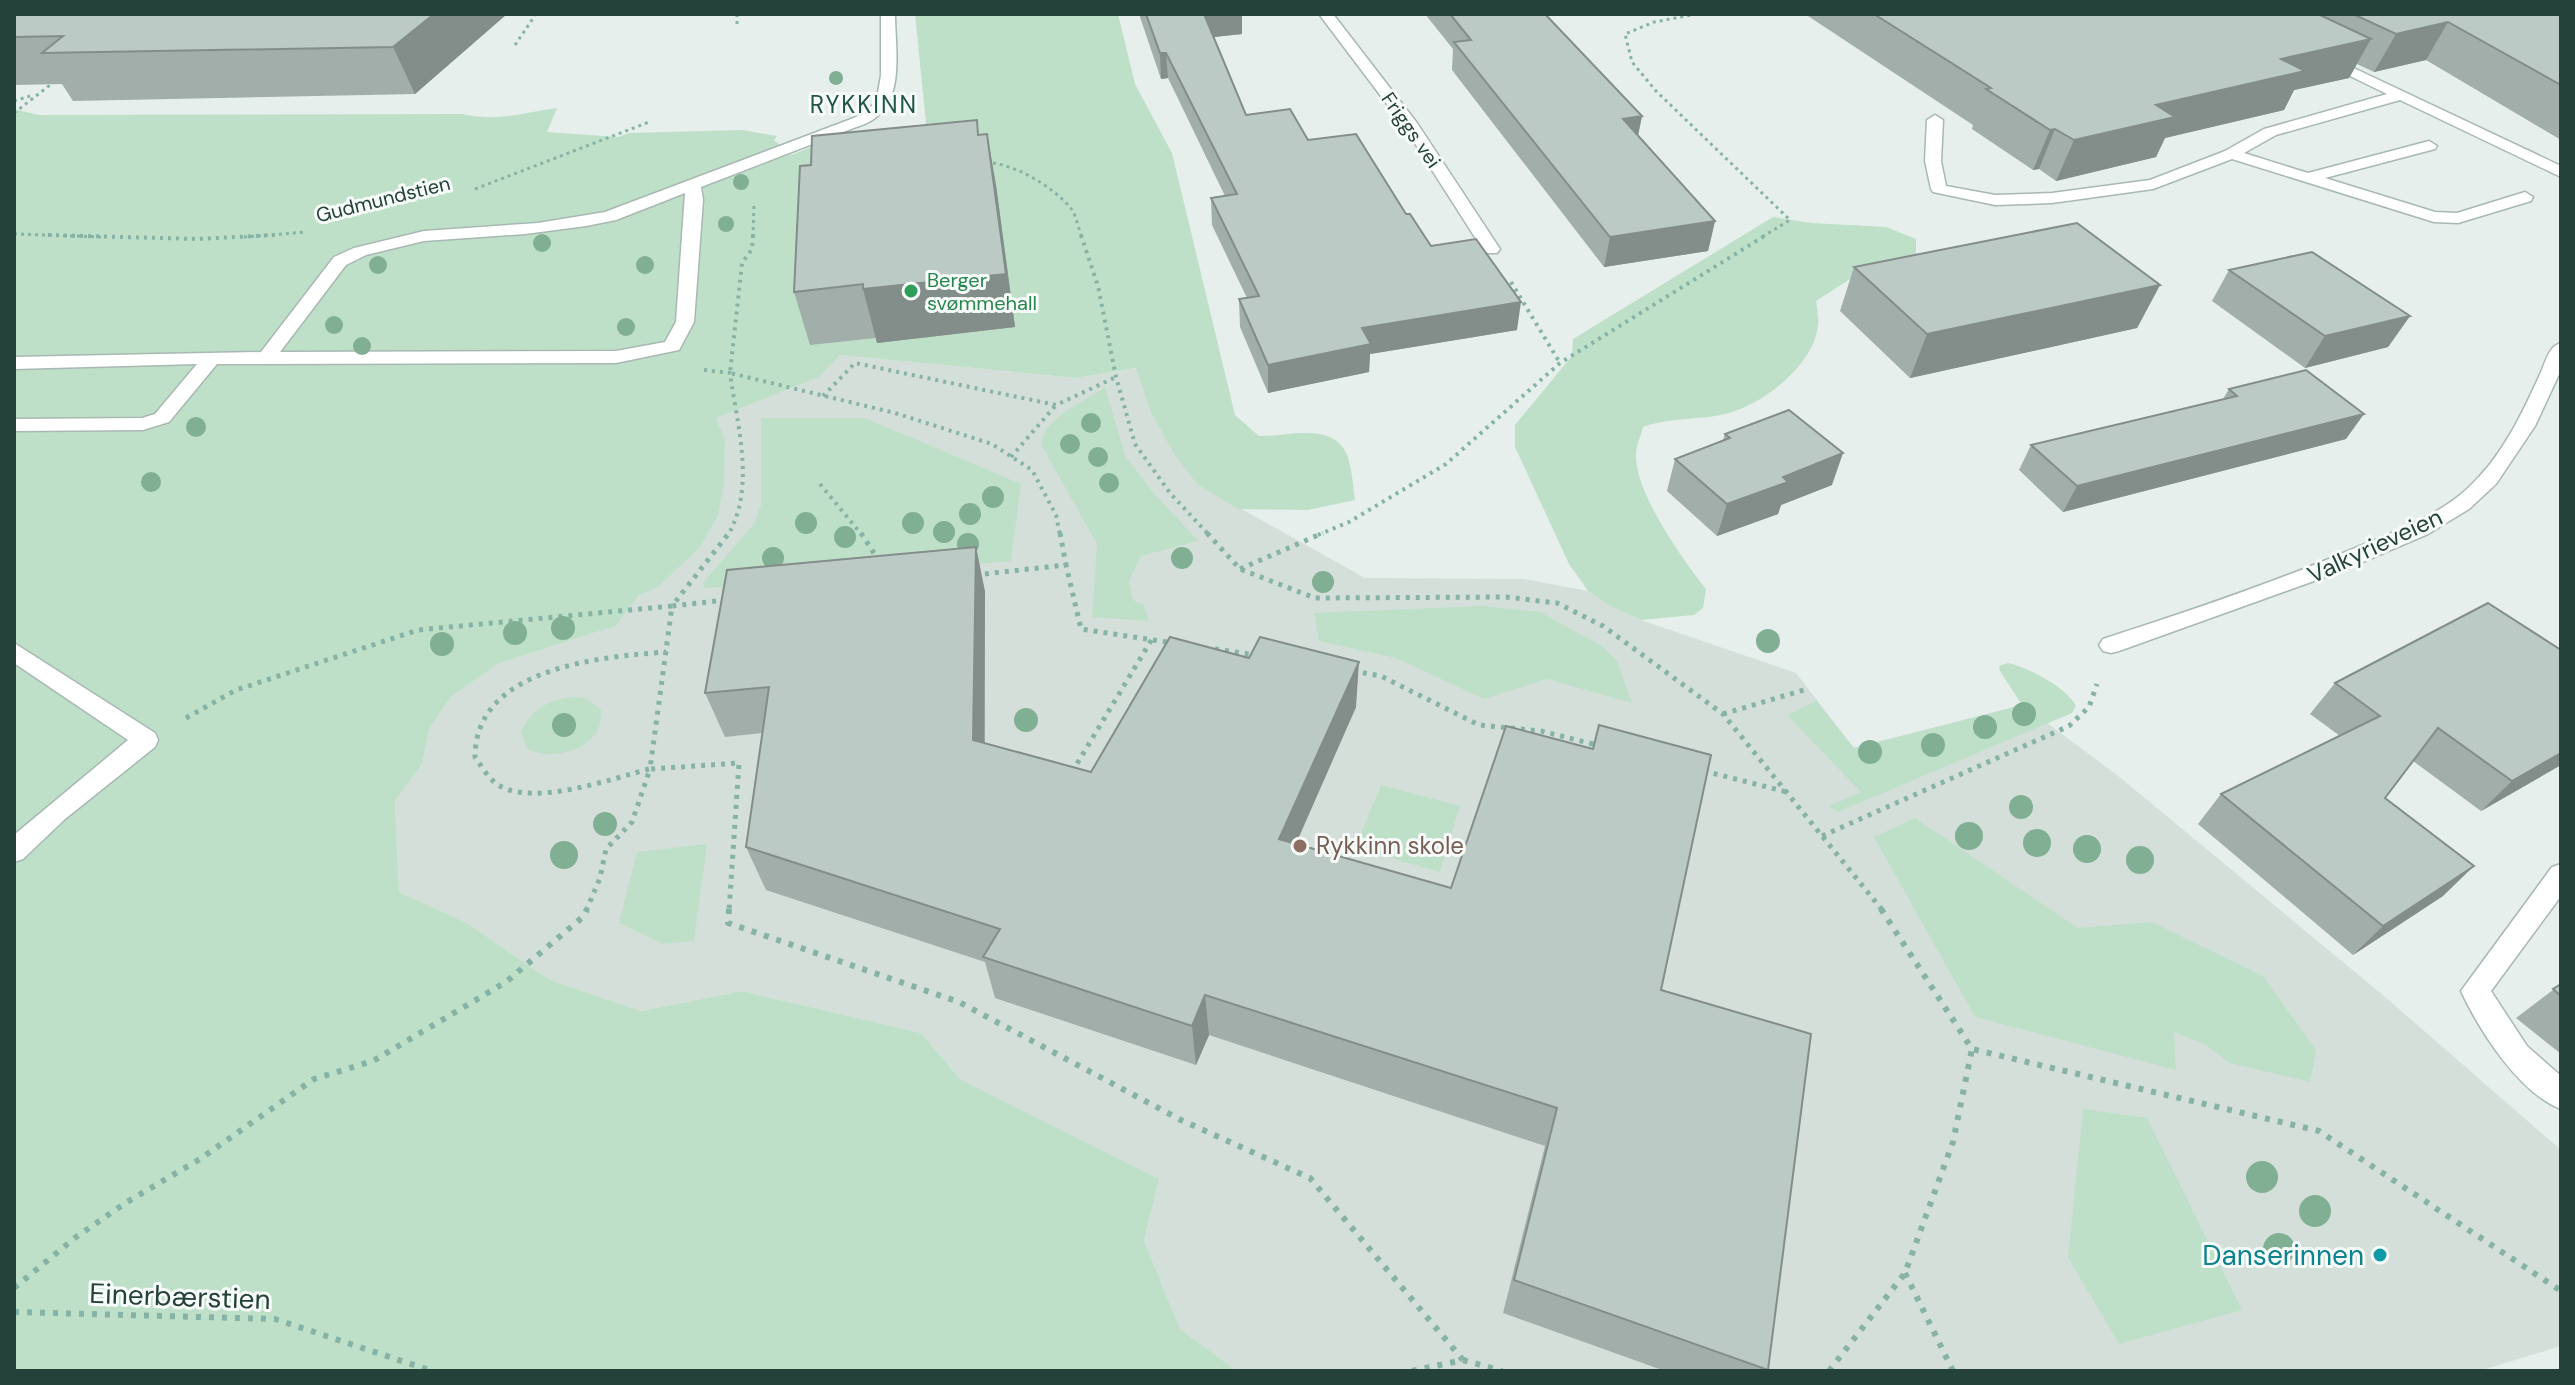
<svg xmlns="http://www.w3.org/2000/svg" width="2575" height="1385" font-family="'DM Sans',sans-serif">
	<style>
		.built { fill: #d4dfda }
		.green { fill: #bfe0c8 }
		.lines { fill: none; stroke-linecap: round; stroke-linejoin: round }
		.service-casing { stroke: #a8b8b2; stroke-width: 3 }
		.minor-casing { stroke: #a8b8b2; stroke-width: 3 }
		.path-far3 { stroke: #86b3a5; stroke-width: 3; stroke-dasharray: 3 4; stroke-linecap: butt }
		.path-far2 { stroke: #86b3a5; stroke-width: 4; stroke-dasharray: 3 5; stroke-linecap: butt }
		.path-far1 { stroke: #86b3a5; stroke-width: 5; stroke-dasharray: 4 6; stroke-linecap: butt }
		.path { stroke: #86b3a5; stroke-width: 6; stroke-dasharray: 5 8; stroke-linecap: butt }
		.service { fill: #fff; fill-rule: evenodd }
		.minor { fill: #fff; fill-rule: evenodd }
		.tree { fill: #80af93 }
		.wall { fill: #a1aea9 }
		.shaded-wall { fill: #838d89 }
		.building { fill: #bbcac4; stroke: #838d89; stroke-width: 2 }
		.leisure-dot { fill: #2e9e5b; stroke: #f7fbf9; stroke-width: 3 }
		.education-dot { fill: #8d6e63; stroke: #f7fbf9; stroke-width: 3 }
		.culture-dot { fill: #0f9aa8; stroke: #f7fbf9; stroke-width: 3 }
		.labels { text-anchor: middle; stroke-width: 6; stroke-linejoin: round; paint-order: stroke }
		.far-street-label { font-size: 20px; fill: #24423a; stroke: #f7fbf9 }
		.far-leisure-label { font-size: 20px; fill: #27864d; stroke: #f7fbf9; text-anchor: start }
		.far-quarter-label { font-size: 24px; letter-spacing: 2px; fill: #1f5548; stroke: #f7fbf9 }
		.street-label { font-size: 24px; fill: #24423a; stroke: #f7fbf9 }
		.education-label { font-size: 24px; fill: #785e54; stroke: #f7fbf9; text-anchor: start }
		.near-culture-label { font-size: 28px; fill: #0d838f; stroke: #f7fbf9; text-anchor: end }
		.near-street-label { font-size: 28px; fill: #24423a; stroke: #f7fbf9 }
	</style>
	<rect width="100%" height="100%" fill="#e6efeb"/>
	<path class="built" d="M840,355l236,23 61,-10 13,42 47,74 168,94 159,1 64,12 20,14 33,15 155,53 58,75 169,-43 94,70 267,221 177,154v196l-82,25h-1242l-57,-42 -36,-89 15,-61 -199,-100 -39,-46 -179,-42 -101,20 -91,-31 -83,-57 -68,-31 -4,-91 27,-37 8,-37 21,-30 48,-34 117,-37 23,-31 18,-7 59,-170 103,-41z"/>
	<g class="green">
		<path d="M915,14h203l17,70 37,69 63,262 24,21c28,1 74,-15 88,19 5,13 6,31 8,45l-47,10 -70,-1 -41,-25 -23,-30 -24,-44 -14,-42 -60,10 -236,-23 -21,22 -103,41 9,22 -1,43 -6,33 -19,32 -42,40 -18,7 -23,31 -117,37 -48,34 -21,30 -8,37 -27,37 4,91 68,31 83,57 91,31 101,-20 179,42 39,46 199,100 -15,61 36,89 57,42h-1223v-1262l25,6 423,-1c37,8 59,-1 95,-6l-10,24 71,5 11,-4 113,-3 35,6 -3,4 17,15 43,-17 94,5z"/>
		<path d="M1773,217l38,6 75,4 30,12v15l-28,14 -38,11 -34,22c1,8 3,17 2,25 -4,37 -50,74 -83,85 -27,10 -61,5 -92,16 -2,9 -8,21 -7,31 1,37 47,102 70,131l-3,19 -9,7 -53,5 -33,-15 -20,-14 -19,-27 -54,-117v-22l57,-69 1,-17z"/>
		<path d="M1105,387l20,68 26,35 47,51 -57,15 -12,25 4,19 11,5 5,16 -57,-4 5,-73 -56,-100c3,-26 44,-43 64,-57z"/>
		<path d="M761,418h104l156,66 -10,77 -302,27 -5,-1 1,-7 49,-56 7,-19z"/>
		<path d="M1483,606l57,6 62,34 15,15 15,42 -85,-24 -63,20 -88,-41 -77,-17 -5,-28z"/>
		<path d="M2008,663c21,5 58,24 68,43l-4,7 -234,99 -9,-6 32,-14 -74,-77 29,-14 38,47 168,-43 -22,-34 -1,-5z"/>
		<path d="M573,697l13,1 15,12c5,37 -46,53 -74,39l-6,-17c10,-23 28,-32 52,-35z"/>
		<path d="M1381,785l79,21 -20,66 -85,-24z"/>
		<path d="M1915,818l163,110 74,-6 111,54 53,74 -6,32 -81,-19 -24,-19 -31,-12 2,38 -201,-53 -101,-180z"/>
		<path d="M707,844l-13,97 -31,3 -44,-21 18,-71z"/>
		<path d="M2083,1109l64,9 95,192 -123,34 -51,-87z"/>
	</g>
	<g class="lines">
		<g class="service-casing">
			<g id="service">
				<path d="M2324,54l237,112v11l-161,-77 -124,35 -32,18 64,20 121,-32 8,5 -2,3 -110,29 110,34 22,1 68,-21 8,5 -2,4 -73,22 -24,-1 -202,-63 -79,30 -101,14 -57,2 -62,-13 -2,-3 -6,-28 2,-41 8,-5 8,5 -2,41 5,25 49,9 57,-2 98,-13 75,-29 39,-22 123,-35 -68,-33v-6z"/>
				<path d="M859,116l8,5 -3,3 -163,63 2,13 -9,122 -15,28 -63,13 -399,1 -48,58 -26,8 -129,1v-12l128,-1 13,-4 42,-50 -183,5v-12l247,-5 73,-95 20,-9 70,-17 114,-8 67,-11zM685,193l-9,129 -11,20 -49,9 -336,1 66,-87 20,-10 58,-14 101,-7 61,-8 30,-6z"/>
				<path d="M14,643l141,90 3,7 -3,7 -90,72 -42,40 -9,3v-27l114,-95 -114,-77z"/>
			</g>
		</g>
		<g class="minor-casing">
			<g id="minor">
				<path d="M881,14h14c0,39 13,97 -36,112l-8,-5 22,-16 4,-7 4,-23z"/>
				<path d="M1319,14h14l84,109 83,126 -3,4h-12l-80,-125z"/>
				<path d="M2561,343v27l-26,56 -39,58 -27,25 -41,25 -89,38 -220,79 -8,2 -8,-2 -4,-6 4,-6c87,-28 173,-57 257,-93 37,-15 77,-30 107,-57 35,-32 55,-75 74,-117 5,-11 8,-26 20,-29z"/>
				<path d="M2561,864v32l-70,95 36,55 34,30v33c-42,-16 -82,-79 -100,-118l91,-124z"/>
			</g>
		</g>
		<g class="path-far3">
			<path d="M737,14v14"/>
			<path d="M1697,14l-43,8 -29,12 7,28 24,29 134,129 -28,17"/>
			<path d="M515,45l21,-31"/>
			<path d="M14,101l16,-5"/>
			<path d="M14,113l40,-31"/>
			<path d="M986,162c30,3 63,22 84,45 6,7 8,21 12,30"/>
			<path d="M475,189l174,-67"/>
			<path d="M14,234l89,3"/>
			<path d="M244,237l62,-5"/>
			<path d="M753,237l1,-34"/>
		</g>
		<g class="path-far2">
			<path d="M48,235l149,4 78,-4"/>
			<path d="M753,235l-1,14 -10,14 -12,110 165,40 97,31 40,26 24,45 4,20"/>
			<path d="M1081,235l17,51 18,91 19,67 35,49 39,42"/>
			<path d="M1511,282l49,81"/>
			<path d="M704,370l26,3c7,52 26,114 -2,162"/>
			<path d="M823,396l32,-33 201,42 60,-28"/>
			<path d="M1011,457l45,-52"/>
			<path d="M820,484l42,51"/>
			<path d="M1318,535l31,-13 97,-58 114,-101 206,-128"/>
		</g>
		<g class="path-far1">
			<path d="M861,533l18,28"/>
			<path d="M1060,533l6,32"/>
			<path d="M1207,533l33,36 75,29 191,-1 51,6 46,23 120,88 160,197"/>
			<path d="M1240,569l83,-36"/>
			<path d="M975,575l91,-10 15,64 92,14"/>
			<path d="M726,600l-54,6 -22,163 89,-6 -10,148"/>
			<path d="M1215,649l41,6"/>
			<path d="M1353,671l28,5 98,49 62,6 56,14"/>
			<path d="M1723,714l84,-25"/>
			<path d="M186,718l50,-28 182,-60 254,-24 57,-73"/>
			<path d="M649,769c-38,10 -113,37 -149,17 -11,-6 -18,-19 -25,-29 0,-89 123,-100 191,-105"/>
			<path d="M1704,771l83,21"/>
			<path d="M1072,772l80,-133"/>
			<path d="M1822,836l247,-110 20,-19 8,-23"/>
			<path d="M586,911l14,-33 6,-29 26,-27 18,-53"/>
		</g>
		<g class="path">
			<path d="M729,909l-1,14 231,79 222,118 129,58 153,182"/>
			<path d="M1881,909l91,140 347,82 242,160"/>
			<path d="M1905,1273l48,98"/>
			<path d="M14,1288l62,-51 51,-35 73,-43 114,-80 59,-18 133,-79 78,-66 3,-7"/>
			<path d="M14,1312l261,7 157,52"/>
			<path d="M1412,1371l51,-11 39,11"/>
			<path d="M1829,1371l76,-98 48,-131 19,-93"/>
		</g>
		<use href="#service" class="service"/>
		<use href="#minor" class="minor"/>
	</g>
	<g class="tree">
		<circle cx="836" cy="78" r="7"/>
		<circle cx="741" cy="182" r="8"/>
		<circle cx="726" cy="224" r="8"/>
		<circle cx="542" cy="243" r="9"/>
		<circle cx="378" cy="265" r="9"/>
		<circle cx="645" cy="265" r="9"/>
		<circle cx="334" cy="325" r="9"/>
		<circle cx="626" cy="327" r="9"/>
		<circle cx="362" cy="346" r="9"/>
		<circle cx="1091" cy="423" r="10"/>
		<circle cx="196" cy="427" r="10"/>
		<circle cx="1070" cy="444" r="10"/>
		<circle cx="1098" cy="457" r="10"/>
		<circle cx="151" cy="482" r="10"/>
		<circle cx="1109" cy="483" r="10"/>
		<circle cx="993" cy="497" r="11"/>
		<circle cx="970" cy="514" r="11"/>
		<circle cx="806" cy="523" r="11"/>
		<circle cx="913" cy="523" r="11"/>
		<circle cx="944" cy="532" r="11"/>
		<circle cx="845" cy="537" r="11"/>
		<circle cx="968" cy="544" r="11"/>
		<circle cx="773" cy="558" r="11"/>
		<circle cx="1182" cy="558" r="11"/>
		<circle cx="1323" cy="582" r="11"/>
		<circle cx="563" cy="628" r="12"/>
		<circle cx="515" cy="633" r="12"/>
		<circle cx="1768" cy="641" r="12"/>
		<circle cx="442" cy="644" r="12"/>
		<circle cx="2024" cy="714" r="12"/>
		<circle cx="1026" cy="720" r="12"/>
		<circle cx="564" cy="725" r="12"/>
		<circle cx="1985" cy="727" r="12"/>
		<circle cx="1933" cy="745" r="12"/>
		<circle cx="1870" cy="752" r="12"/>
		<circle cx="2021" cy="807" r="12"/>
		<circle cx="605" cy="824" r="12"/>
		<circle cx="1969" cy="836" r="14"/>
		<circle cx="2037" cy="843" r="14"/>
		<circle cx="2087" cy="849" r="14"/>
		<circle cx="564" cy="855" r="14"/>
		<circle cx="2140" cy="860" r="14"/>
		<circle cx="2262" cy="1177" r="16"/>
		<circle cx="2315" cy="1211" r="16"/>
		<circle cx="2279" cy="1249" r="16"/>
	</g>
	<g class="wall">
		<path d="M14,14h493l-92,80 -342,7 -11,-17 -48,1z"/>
		<path d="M1139,14h103v20l-28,3 32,78 62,25 98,74 25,32 86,84 -147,24 -1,18 -101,21 -28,-66 -1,-28 8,-1 -35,-73 -1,-27 14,-2 -57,-118 -7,1z"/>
		<path d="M1425,14h120l97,102 -4,19 77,86 -7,30 -104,16 -152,-197 1,-21z"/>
		<path d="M1805,14h756v126l-135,-80 -52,12 -17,-8 -8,14 -55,12 -10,20 -119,28 -9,19 -100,24 -17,-12 -6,1 -61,-41 1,-4z"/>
		<path d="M979,135l17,50 19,142 -138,16 -1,-5 -66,7 -16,-53 17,-127z"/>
		<path d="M1854,267l306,18 -23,43 -227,50 -70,-67z"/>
		<path d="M2229,270l181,46 -22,31 -83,21 -93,-67z"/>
		<path d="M2229,389l117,50 -283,73 -44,-42 12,-25 192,-46z"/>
		<path d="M1725,434l107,51 -51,20 -3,9 -61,22 -50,-45 8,-32 48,-19z"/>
		<path d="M976,547l9,45v151l106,29 265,-65 -60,137 365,146 106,381h-102l-162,-58 42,-167 -336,-111 -13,30 -201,-67 -10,-36 -219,-72 -20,-43 16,-114 -37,4 -20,-44z"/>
		<path d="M2335,683l226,82 -80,46 -68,-50 -28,37 58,98 -90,59 -155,-131 23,-30 119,-58 -30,-22z"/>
		<path d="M2561,984v70l-45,-36z"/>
	</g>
	<g class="shaded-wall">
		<path d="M434,14h73l-92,80 -22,-47z"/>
		<path d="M1204,14h38v20l-37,4z"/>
		<path d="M2448,22l-22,38 -52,12 22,-38z"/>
		<path d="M2371,39l-22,39 -55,12 -10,20 -119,28 -9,19 -100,24 18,-41 82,-35 125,-46z"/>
		<path d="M1160,53h6l2,25 -7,1z"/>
		<path d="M1642,116l-6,29 -13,-26z"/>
		<path d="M2055,129l-16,40 -6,1 17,-40z"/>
		<path d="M987,134l9,51 19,142 -138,16 -14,-54z"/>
		<path d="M1715,221l-7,30 -104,16 6,-30z"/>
		<path d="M2160,285l-23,43 -227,50 17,-44z"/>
		<path d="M1521,302l-4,28 -147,24 -1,18 -101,21v-28l94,-37z"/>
		<path d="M2410,316l-22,31 -83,21 20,-32z"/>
		<path d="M2364,414l-18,25 -283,73 14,-26z"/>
		<path d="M1843,453l-11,32 -51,20 -3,9 -61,22 10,-32 56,-27z"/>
		<path d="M976,547l9,45 -1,192 -11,-44z"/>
		<path d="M1359,662l-3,45 -77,175v-43z"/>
		<path d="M2561,753v12l-80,46 31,-30z"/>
		<path d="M2474,866l-31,30 -90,59 30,-29z"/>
		<path d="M1205,995l4,40 -13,30 -4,-39z"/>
	</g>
	<g class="building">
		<path d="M14,14h420l-41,33 -351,6 21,-17 -49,1z"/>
		<path d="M1146,14h58l42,101 44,-6 18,31 48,-6 50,80h4l21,32 45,-7 45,63 -159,26 9,16 -103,21 -29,-66 20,-3 -48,-98 26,-4 -71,-141h-6z"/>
		<path d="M1450,14h95l97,102 -19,3 92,102 -105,16 -156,-195 17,-2z"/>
		<path d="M1874,14h444l53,25 -90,20 24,12 -149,34 19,12 -101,23 -19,-11 -5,1 -64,-41 5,-1z"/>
		<path d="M2353,14h208v71l-113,-63 -52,12z"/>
		<path d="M977,120l1,15 9,-1 19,140 -143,15v-5l-69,8 6,-126 11,-1 1,-29z"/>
		<path d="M2077,223l83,62 -233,49 -73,-67z"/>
		<path d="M2312,252l98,64 -85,20 -96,-66z"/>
		<path d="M2306,370l58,44 -287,72 -46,-41 206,-49 -8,-7z"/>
		<path d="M1789,410l54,43 -60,24 5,5 -61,22 -52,-45 55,-21 -5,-4z"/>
		<path d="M976,547l-3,193 118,32 79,-135 79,21 11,-21 99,25 -80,177 172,49 55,-162 87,23 6,-24 112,30 -50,235 150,44 -43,336 -254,-90 43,-172 -352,-113 -13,31 -209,-69 17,-28 -254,-82 23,-160 -64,6 22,-123z"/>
		<path d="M2488,603l73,47v103l-49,28 -74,-53 -53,70 89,68 -91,60 -162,-132 159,-78 -45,-33z"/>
		<path d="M2561,984v12l-8,-7z"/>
	</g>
	<circle class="leisure-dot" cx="911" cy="291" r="8"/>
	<circle class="education-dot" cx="1300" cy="846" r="8"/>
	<circle class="culture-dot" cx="2380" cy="1255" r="8"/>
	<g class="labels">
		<g class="far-street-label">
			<text transform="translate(1411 130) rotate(55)" y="7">Friggs vei</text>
			<text transform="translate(383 199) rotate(-14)" y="7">Gudmundstien</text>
		</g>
		<g class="far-leisure-label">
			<text x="927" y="287">Berger<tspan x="927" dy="23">svømmehall</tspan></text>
		</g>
		<g class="far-quarter-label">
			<text x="864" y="113">RYKKINN</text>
		</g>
		<g class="street-label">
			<text transform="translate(2375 546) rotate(-25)" y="8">Valkyrieveien</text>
		</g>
		<g class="education-label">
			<text x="1316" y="854">Rykkinn skole</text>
		</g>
		<g class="near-culture-label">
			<text x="2364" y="1265">Danserinnen</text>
		</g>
		<g class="near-street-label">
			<text transform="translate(180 1296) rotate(2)" y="10">Einerbærstien</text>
		</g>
	</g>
	<rect width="2575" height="1385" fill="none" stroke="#24423a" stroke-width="32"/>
</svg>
